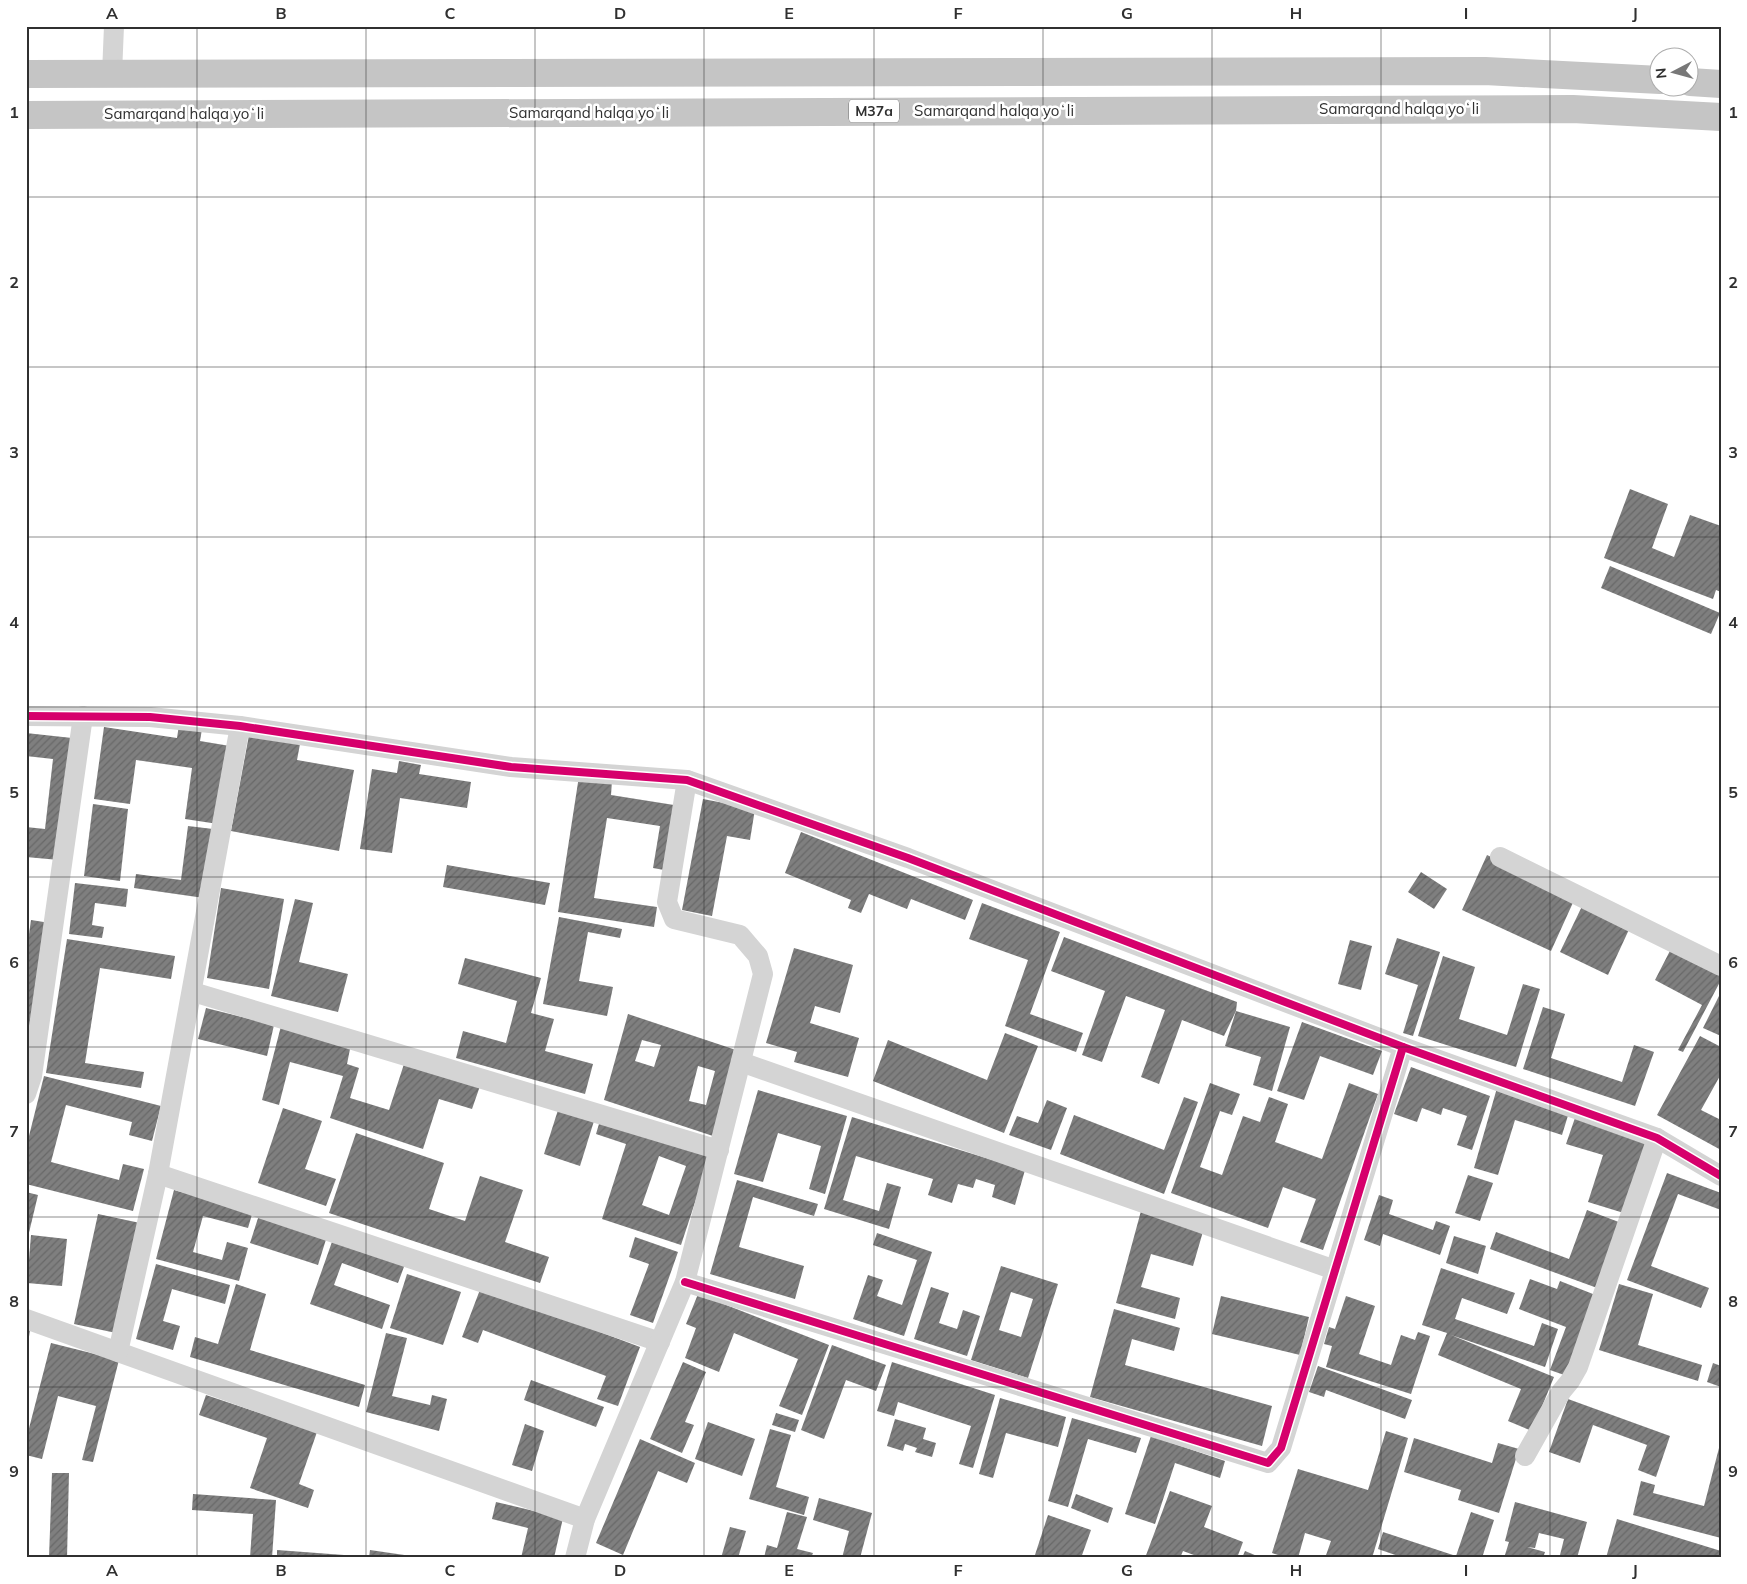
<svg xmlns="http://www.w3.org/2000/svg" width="1747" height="1584" font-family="Mulish,sans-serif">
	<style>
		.building { fill: url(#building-hatch); fill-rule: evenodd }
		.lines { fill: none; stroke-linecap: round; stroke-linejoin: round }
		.minor { stroke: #d4d4d4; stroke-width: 20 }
		.trunk { stroke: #c5c5c5; stroke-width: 28 }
		.cycleway-casing { stroke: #fff; stroke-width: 11 }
		.cycleway { stroke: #d6006c; stroke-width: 8 }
		.grid { fill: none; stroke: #303030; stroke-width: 1; stroke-opacity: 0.55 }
		.labels { text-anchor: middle; stroke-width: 5; stroke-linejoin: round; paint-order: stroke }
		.shield { fill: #fff; stroke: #6e6e6e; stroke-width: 1 }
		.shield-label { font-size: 14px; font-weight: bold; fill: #303030 }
		.street-label { font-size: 15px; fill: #303030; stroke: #fff }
		.neatline { fill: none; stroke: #303030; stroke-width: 2 }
		.grid-label { font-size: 16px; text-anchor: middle; font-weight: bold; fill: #303030 }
	</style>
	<defs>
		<pattern id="building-hatch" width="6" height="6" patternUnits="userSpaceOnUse" patternTransform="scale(1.25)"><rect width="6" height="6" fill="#7f7f7f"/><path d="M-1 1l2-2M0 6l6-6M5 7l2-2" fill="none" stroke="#686868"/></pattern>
	</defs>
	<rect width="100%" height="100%" fill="#fff"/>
	<g class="building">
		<path d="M1630,489l38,15 -16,44 22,9 16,-42 31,11v66l-5,-2 -3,9 -109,-41z"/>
		<path d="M1610,566l110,47 -9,21 -110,-46z"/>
		<path d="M179,725l23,4 -2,12 30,5 -12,78 -33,-5 7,-51 -56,-8 -6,44 -36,-5 10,-72 73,11z"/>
		<path d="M26,733l46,5 -13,122 -33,-3v-30l19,2 8,-70 -27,-3z"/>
		<path d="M249,735l51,9 -3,16 57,10 -15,81 -108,-20z"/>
		<path d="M399,761l22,4 -2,9 52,8 -4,26 -67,-10 -8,55 -32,-4 12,-80 25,4z"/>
		<path d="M579,776l33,5 -1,14 63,10 -10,65 -11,-2 7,-42 -53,-8 -13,80 63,9 -3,20 -96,-15z"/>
		<path d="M703,799l52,10 -5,31 -23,-4 -15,80 -30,-6z"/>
		<path d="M93,804l35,5 -8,72 -36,-5z"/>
		<path d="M188,826l25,3 -9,69 -70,-10 2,-14 45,6z"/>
		<path d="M801,832l172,68 -8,20 -54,-21 -4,10 -38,-15 -8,19 -13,-5 3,-8 -66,-27z"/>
		<path d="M1487,855l89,41 -25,55 -89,-41z"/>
		<path d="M447,865l103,18 -5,22 -102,-18z"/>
		<path d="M1421,872l26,17 -13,20 -26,-17z"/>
		<path d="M75,883l53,6 -2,18 -31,-4 -3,22 12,2 -2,11 -33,-4z"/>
		<path d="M221,888l63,11 -15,90 -62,-11z"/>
		<path d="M295,899l18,4 -14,59 49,12 -10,38 -67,-16z"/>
		<path d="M1585,900l47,23 -24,52 -48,-23z"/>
		<path d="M982,903l78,29 -30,82 53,19 -7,19 -71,-26 23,-66 -59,-21z"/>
		<path d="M559,917l63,12 -2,9 -32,-6 -9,49 34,6 -6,29 -64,-12z"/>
		<path d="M31,920l19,3 -24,132v-121h3z"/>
		<path d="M1064,937l173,65 -1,9 -12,25 -42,-16 -23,64 -18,-7 24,-67 -39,-14 -24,66 -20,-7 23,-64 -54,-20z"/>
		<path d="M1397,938l43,14 -27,84 -10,-3 15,-48 -33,-11z"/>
		<path d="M67,939l108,17 -4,23 -71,-11 -15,95 59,9 -3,16 -95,-15z"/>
		<path d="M1350,940l22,6 -11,44 -23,-6z"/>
		<path d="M1674,943l47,24v13l-38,72 -5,-2 24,-45 -47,-25z"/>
		<path d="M794,948l59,17 -13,48 -25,-7 -5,17 49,15 -11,39 -54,-15 3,-10 -31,-9z"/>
		<path d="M1443,956l32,11 -16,52 48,16 16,-51 17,5 -24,78 -98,-31z"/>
		<path d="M465,958l76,20 -10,35 23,6 -9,32 48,13 -8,30 -129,-36 7,-27 43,12 11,-42 -59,-17z"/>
		<path d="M1721,992v44l-18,-8z"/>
		<path d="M1543,1007l22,7 -14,44 71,24 12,-37 20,7 -19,54 -112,-37z"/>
		<path d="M206,1008l68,17 -7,31 -69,-17z"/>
		<path d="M1236,1011l54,16 -18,64 -19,-6 8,-28 -36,-11z"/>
		<path d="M628,1014l108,36 -20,87 -112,-37zM642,1040l19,5 -7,22 -19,-6zM698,1066l17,5 -9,34 -17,-4z"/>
		<path d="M1302,1022l80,29 -9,24 -53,-19 -16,44 -27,-9z"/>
		<path d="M281,1026l70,18 -4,20 12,4 -9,30 39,12 16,-49 75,25 -8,23 -33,-10 -16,50 -93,-31 13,-42 -53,-14 -11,43 -17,-5z"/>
		<path d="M1005,1033l33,13 -34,87 -131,-52 15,-41 99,40z"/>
		<path d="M1700,1036l21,11v27l-20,36 20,10v30l-64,-35z"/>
		<path d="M1411,1067l79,29 -18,54 -15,-5 10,-29 -24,-8 -2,7 -19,-7 -5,14 -23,-8z"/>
		<path d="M44,1076l117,30 -9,35 -23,-6 3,-13 -66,-17 -15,57 68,18 4,-16 21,5 -11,42 -107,-27v-36z"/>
		<path d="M1210,1083l30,11 -8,21 -12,-4 -20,56 22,8 21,-59 17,6 9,-25 19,7 -13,38 47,17 27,-76 29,11 -55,156 -23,-8 16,-43 -33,-12 -15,41 -97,-35z"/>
		<path d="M1497,1088l73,21 -8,26 -47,-15 -17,55 -24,-7z"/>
		<path d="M758,1090l89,26 -22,78 -16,-5 12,-43 -43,-13 -15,49 -29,-8z"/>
		<path d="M1184,1097l14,5 -34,92 -104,-40 14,-39 90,35z"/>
		<path d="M1047,1100l20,8 -16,42 -42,-15 8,-19 21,7z"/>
		<path d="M283,1108l39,13 -17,48 31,10 -10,27 -68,-23z"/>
		<path d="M558,1110l36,11 -14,45 -36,-12z"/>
		<path d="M1576,1115l75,25 -24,74 -39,-12 15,-47 -37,-11z"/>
		<path d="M601,1117l110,37 -30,91 -79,-26 24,-75 -30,-10zM659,1156l27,10 -17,49 -27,-10z"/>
		<path d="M852,1117l173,53 -10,35 -23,-8 3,-12 -19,-6 -3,9 -15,-4 -6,19 -24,-8 5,-16 -77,-23 -13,44 36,11 8,-28 14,4 -12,42 -65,-20z"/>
		<path d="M356,1133l88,30 -15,46 36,12 15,-45 43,14 -18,52 44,15 -9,26 -211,-70z"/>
		<path d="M1667,1173l54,20v17l-43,-16 -27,72 58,22 -8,20 -74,-28z"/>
		<path d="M1468,1175l25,8 -13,38 -25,-8z"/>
		<path d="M737,1180l81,24 -4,12 -61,-19 -14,50 65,19 -9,33 -85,-25z"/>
		<path d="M174,1190l79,21 -5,17 -45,-12 -10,36 29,8 5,-18 21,6 -9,33 -83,-22z"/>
		<path d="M26,1192l12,3 -11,46h-1z"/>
		<path d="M1379,1195l14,5 -4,14 44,16 3,-9 14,5 -10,29 -57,-21 -3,12 -16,-6z"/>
		<path d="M1587,1210l37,14 -24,65 -110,-40 6,-17 73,27z"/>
		<path d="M1141,1211l63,17 -11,38 -42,-12 -10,33 39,11 -5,21 -59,-16z"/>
		<path d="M260,1212l68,21 -10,32 -68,-22z"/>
		<path d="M98,1214l42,9 -24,110 -42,-9z"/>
		<path d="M877,1233l55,19 -28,84 -51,-17 15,-44 15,5 -6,16 25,9 15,-45 -44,-15z"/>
		<path d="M31,1235l36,4 -5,47 -35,-3z"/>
		<path d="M1454,1236l32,10 -8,28 -32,-11z"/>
		<path d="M635,1237l43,15 -25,71 -23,-8 19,-51 -20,-7z"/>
		<path d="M333,1239l72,25 -7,19 -56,-20 -8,22 56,20 -8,24 -72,-25z"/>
		<path d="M156,1264l74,21 -5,19 -53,-15 -9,32 17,5 -7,24 -37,-11z"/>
		<path d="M1001,1266l57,18 -30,94 -57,-18zM1011,1292l22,7 -12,38 -22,-7z"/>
		<path d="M1441,1268l74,25 -8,21 -45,-16 -7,21 79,27 8,-23 16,6 -13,38 -94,-32 103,42 -22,54 -24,-10 13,-32 -83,-34 9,-22 -25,-8z"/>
		<path d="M407,1274l54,18 -18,53 -53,-17z"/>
		<path d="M1530,1279l27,10 3,-8 38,15 -31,80 -17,-6 16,-43 -47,-18z"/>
		<path d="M236,1284l30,10 -16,56 115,35 -6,22 -169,-50 5,-20 23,7z"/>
		<path d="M1619,1284l34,10 -15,51 64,20 -4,16 -99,-31z"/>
		<path d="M481,1287l159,60 -22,59 -21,-7 9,-23 -123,-46 -5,13 -16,-6z"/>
		<path d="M931,1287l18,6 -10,30 18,6 6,-19 17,6 -13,40 -53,-17z"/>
		<path d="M698,1294l131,51 -27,70 -23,-9 19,-47 -64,-26 -15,39 -34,-14 11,-30 -10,-4z"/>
		<path d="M1221,1296l88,21 -9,38 -88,-21z"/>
		<path d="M1346,1296l29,10 -16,48 32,11 10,-30 14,5 3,-8 12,4 -19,58 -85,-27 6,-21 -8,-2 5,-17 6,2z"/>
		<path d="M1114,1309l66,19 -6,23 -42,-12 -7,26 147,41 -10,40 -172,-49z"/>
		<path d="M26,1323l5,1 -4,25h-1z"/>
		<path d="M386,1333l21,5 -15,58 38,9 2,-10 15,4 -8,32 -73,-19z"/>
		<path d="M51,1343l68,17 -26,102 -11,-2 14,-54 -38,-10 -16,63 -16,-4v-15z"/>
		<path d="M832,1345l54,20 -10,26 -30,-11 -22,59 -23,-9z"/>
		<path d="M683,1362l23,10 -21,50 9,3 -12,28 -32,-14z"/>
		<path d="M892,1362l103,33 -22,73 -14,-4 12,-38 -73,-24 -4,14 -17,-5z"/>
		<path d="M1713,1363l8,3v21l-14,-5z"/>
		<path d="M1318,1366l94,34 -7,19 -79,-29 -2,7 -15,-5z"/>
		<path d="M531,1380l73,27 -8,20 -72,-27z"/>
		<path d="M206,1395l111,37 -18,52 15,6 -6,18 -58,-20 17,-50 -68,-23z"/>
		<path d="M1000,1398l66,19 -8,30 -52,-14 -13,45 -14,-4z"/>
		<path d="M1568,1399l102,37 -14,41 -18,-7 9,-25 -54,-20 -13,38 -31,-11z"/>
		<path d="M776,1413l23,7 -4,12 -23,-7z"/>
		<path d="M1072,1418l69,20 -5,15 -48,-14 -20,68 -20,-6z"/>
		<path d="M895,1419l31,9 -3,11 13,4 -4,14 -17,-5 2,-4 -12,-4 -2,7 -16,-5z"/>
		<path d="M708,1422l47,17 -13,37 -47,-17z"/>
		<path d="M525,1424l19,7 -12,40 -20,-6z"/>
		<path d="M770,1429l21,6 -15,52 33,10 -5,18 -55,-16z"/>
		<path d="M1386,1431l22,7 -36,120h-47l6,-17 -26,-8 -7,25h-11l-15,-5 26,-84 70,21z"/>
		<path d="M1151,1436l74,25 -5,17 -45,-15 -20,61 -30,-10z"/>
		<path d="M1414,1438l78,25 6,-20 21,6 -20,64 -41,-13 3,-10 -57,-18z"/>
		<path d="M640,1439l55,24 -8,20 -29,-12 -35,84 -27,-12z"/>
		<path d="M1719,1448l2,90 -88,-23 8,-34 14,4 -2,8 51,13z"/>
		<path d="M52,1473h17l-2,85h-18z"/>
		<path d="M1170,1491l42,15 -8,21 39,15 -6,16h-35l-19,-7 -3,7h-35z"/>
		<path d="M193,1494l83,6 -4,58h-22l3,-44 -61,-4z"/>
		<path d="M1076,1494l37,14 -5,15 -37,-15z"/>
		<path d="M819,1498l53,15 -12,45h-18l7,-27 -36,-11z"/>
		<path d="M496,1502l67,16 -9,40h-33l7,-30 -36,-9z"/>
		<path d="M1515,1502l72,20 -10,36 -17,-3 4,-16 -25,-6 -4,15 -8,-1 18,5 -2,6h-39l5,-16 -4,-1z"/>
		<path d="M787,1512l20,5 -10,32 16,4 -2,5h-47l3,-13 10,3z"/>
		<path d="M1471,1512l23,8 -12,38h-78l-26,-9 5,-17 73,24z"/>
		<path d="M1048,1515l43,15 -10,28h-47z"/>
		<path d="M1617,1519l104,32 -1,7h-114z"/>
		<path d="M730,1527l16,4 -8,27h-17z"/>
		<path d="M277,1550l67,5v3h-67z"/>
		<path d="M370,1550l48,7v1h-49z"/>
		<path d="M1245,1551l17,7h-20z"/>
	</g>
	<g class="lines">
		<g class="minor">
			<path d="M112,74l2,-48"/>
			<path d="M26,716l124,1 90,9 271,41 176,13 221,78 495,189 254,91 64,38"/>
			<path d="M1500,857l221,109"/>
			<path d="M193,992l526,158"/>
			<path d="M741,1062l594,208"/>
			<path d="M26,1094l6,-18 51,-360"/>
			<path d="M158,1174l502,168"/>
			<path d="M685,1282l583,181 13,-15 122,-401"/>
			<path d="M26,1319l559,200"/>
			<path d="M118,1352l40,-178 82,-448"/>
			<path d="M1525,1456l36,-64 9,-11 8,-14 79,-229"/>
			<path d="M575,1558l10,-39 100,-237 78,-308 -5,-18 -18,-21 -66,-16 -7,-17 20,-122"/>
		</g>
		<g class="trunk">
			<path d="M26,74l1459,-3 175,9"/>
			<path d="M1690,82l31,2"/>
			<path d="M26,115l1547,-6 148,8"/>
		</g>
		<g class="cycleway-casing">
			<g id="cycleway">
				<path d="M26,716l124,1 90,9 271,41 176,13 221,78 495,189 254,91 64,38"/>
				<path d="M685,1282l583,181 13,-15 122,-401"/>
			</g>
		</g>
		<use href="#cycleway" class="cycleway"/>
	</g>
	<path class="grid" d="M197,26v1532M366,26v1532M535,26v1532M704,26v1532M874,26v1532M1043,26v1532M1212,26v1532M1381,26v1532M1550,26v1532M26,197h1695M26,367h1695M26,537h1695M26,707h1695M26,877h1695M26,1047h1695M26,1217h1695M26,1387h1695"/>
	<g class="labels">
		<rect class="shield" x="849" y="99.5" width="50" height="23" rx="4"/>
		<g class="shield-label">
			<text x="874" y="116">M37a</text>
		</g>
		<g class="street-label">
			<text x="1399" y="114">Samarqand halqa yoʻli</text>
			<text x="994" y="116">Samarqand halqa yoʻli</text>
			<text x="589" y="118">Samarqand halqa yoʻli</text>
			<text x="184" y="119">Samarqand halqa yoʻli</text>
		</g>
	</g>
	<rect width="1747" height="1584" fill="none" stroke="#ffffff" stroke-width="55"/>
	<g transform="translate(1674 72) rotate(264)"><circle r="24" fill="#ffffff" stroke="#acacac"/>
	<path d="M0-4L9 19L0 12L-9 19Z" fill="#787878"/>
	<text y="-8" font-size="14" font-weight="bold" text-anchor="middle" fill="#303030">N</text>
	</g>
	<rect x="28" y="28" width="1692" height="1528" class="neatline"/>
	<g class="grid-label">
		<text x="112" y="19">A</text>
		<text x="281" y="19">B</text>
		<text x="450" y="19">C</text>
		<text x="620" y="19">D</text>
		<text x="789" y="19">E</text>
		<text x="958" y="19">F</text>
		<text x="1127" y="19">G</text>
		<text x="1296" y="19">H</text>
		<text x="1466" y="19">I</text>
		<text x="1635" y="19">J</text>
		<text x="14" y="118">1</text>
		<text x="1733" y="118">1</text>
		<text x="14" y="288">2</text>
		<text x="1733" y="288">2</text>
		<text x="14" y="458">3</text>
		<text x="1733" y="458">3</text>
		<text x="14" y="628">4</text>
		<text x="1733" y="628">4</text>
		<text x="14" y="798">5</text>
		<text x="1733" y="798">5</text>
		<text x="14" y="968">6</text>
		<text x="1733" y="968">6</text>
		<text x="14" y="1137">7</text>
		<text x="1733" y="1137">7</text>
		<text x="14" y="1307">8</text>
		<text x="1733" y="1307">8</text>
		<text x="14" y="1477">9</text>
		<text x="1733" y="1477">9</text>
		<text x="112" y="1576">A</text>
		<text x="281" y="1576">B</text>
		<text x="450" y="1576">C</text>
		<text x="620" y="1576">D</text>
		<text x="789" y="1576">E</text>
		<text x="958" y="1576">F</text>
		<text x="1127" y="1576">G</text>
		<text x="1296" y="1576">H</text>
		<text x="1466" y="1576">I</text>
		<text x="1635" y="1576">J</text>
	</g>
</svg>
